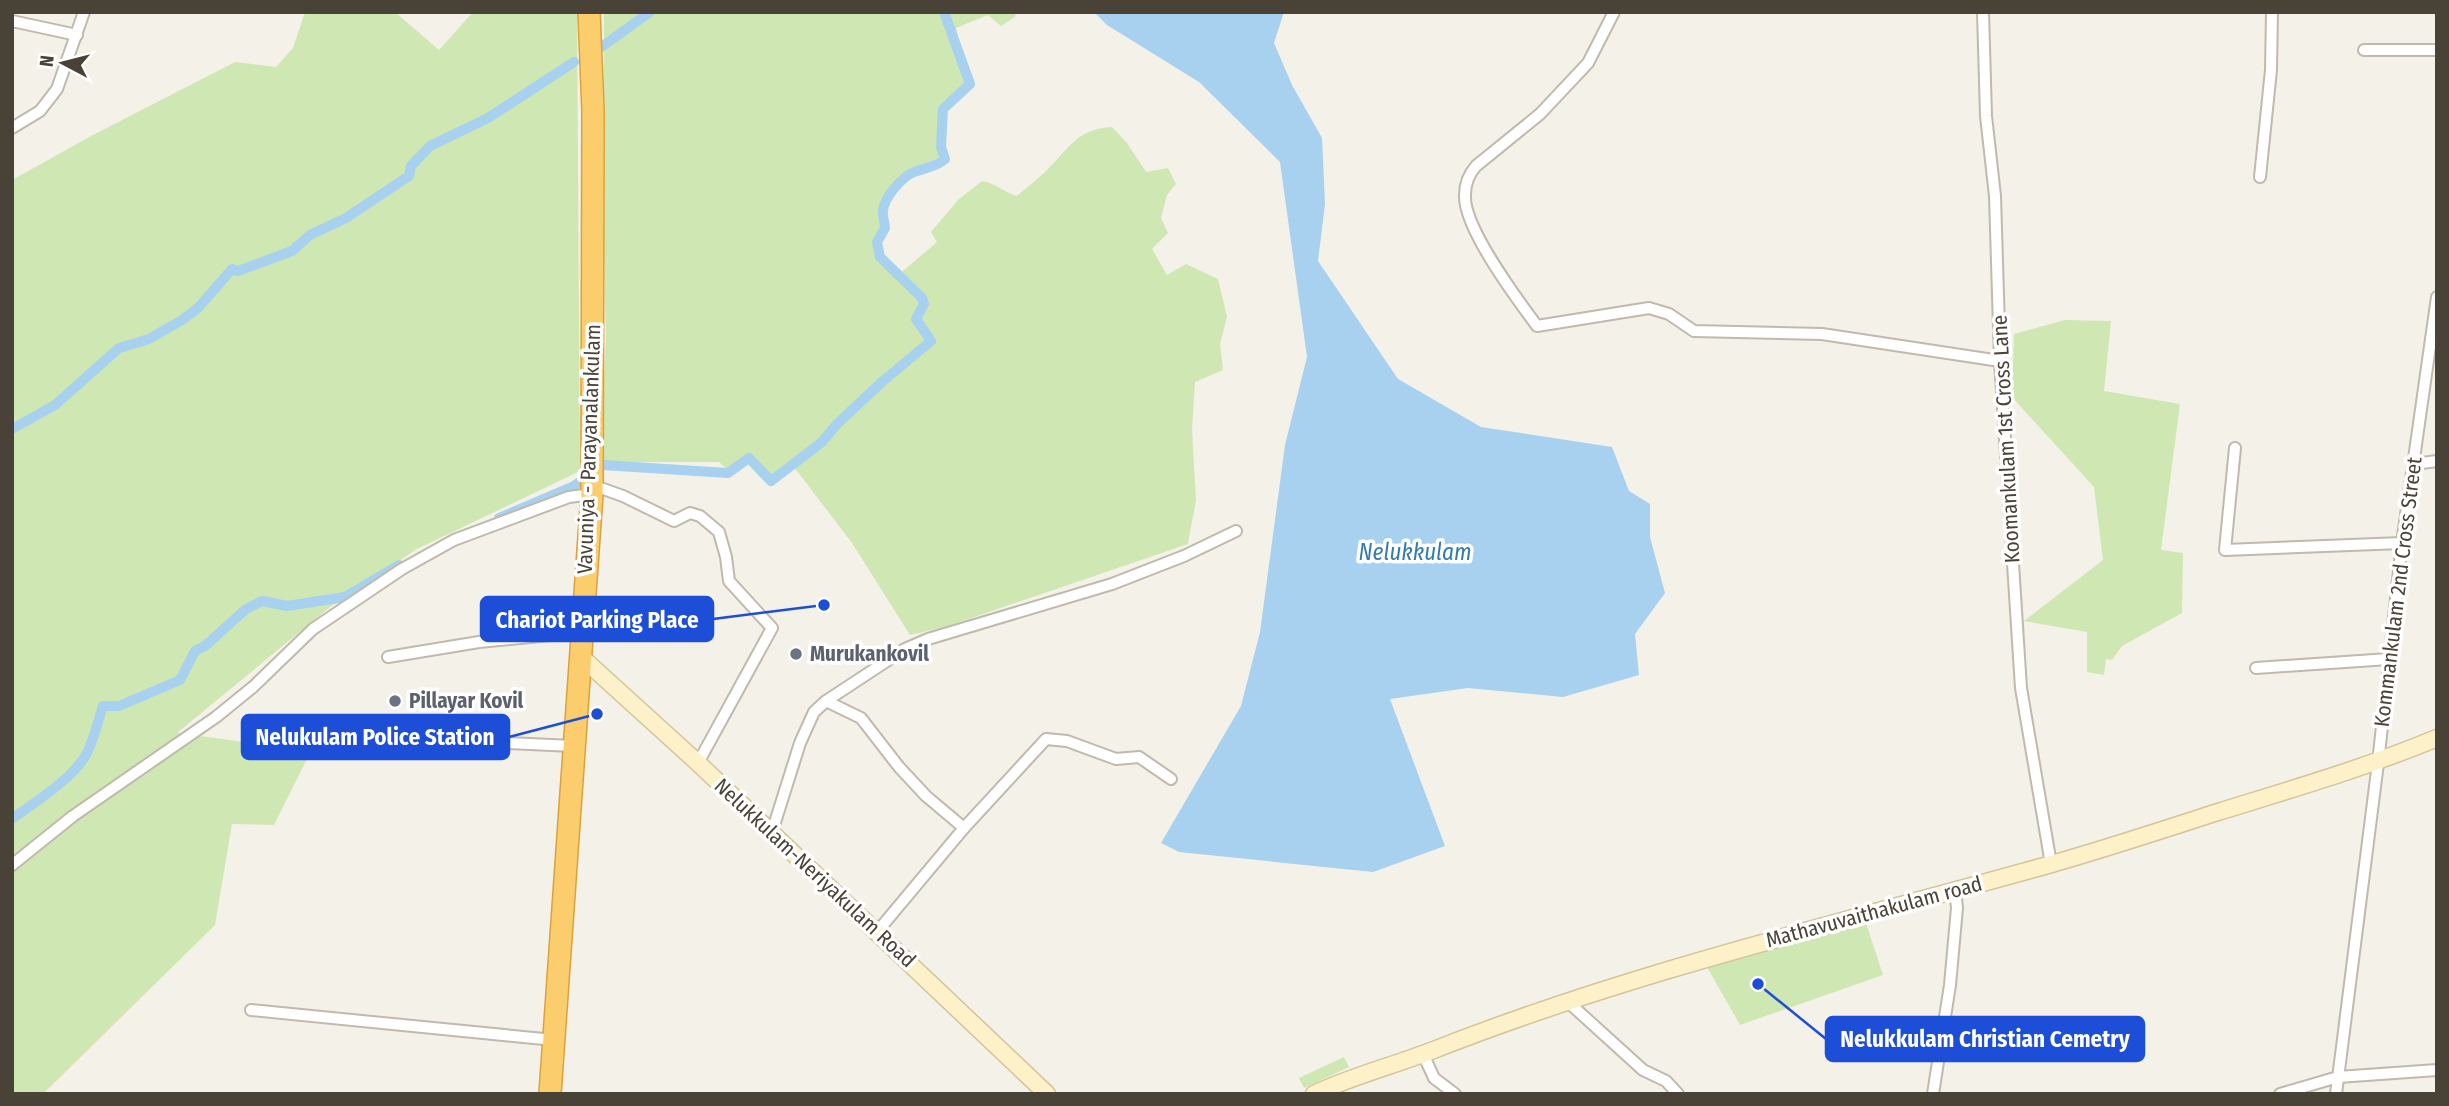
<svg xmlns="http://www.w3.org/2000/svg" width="2449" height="1106" font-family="'Fira Sans Condensed',sans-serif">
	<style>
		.green { fill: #cfe7b3 }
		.water { fill: #a7d1ef }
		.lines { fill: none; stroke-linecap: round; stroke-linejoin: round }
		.canal { stroke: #a7d1ef; stroke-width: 10 }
		.street-casing { stroke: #c0b9ac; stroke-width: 14 }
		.secondary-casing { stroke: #d3c599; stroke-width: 19 }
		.highway-casing { stroke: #dba23c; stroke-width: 24 }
		.street { stroke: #fff; stroke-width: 10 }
		.secondary { stroke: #fdf1ca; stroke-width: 16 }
		.highway { stroke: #fbcd6d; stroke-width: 21 }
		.worship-dot { fill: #6b7280; stroke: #fff; stroke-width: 2.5 }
		.labels { text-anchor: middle; stroke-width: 7; stroke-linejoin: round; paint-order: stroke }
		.street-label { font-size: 21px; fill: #484237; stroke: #fff }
		.worship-label { font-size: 21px; font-weight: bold; fill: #5b616d; stroke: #fff; text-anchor: start }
		.water-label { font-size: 23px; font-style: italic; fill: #327bb2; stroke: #fff }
		.leader { fill: none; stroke: #1d4ed8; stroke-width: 2.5 }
		.callout-dot { fill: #1d4ed8; stroke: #fff; stroke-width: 2.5 }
		.callout { fill: #1d4ed8; stroke: #1d4ed8; stroke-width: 2.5 }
		.callout-label { font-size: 23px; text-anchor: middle; font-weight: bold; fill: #fff }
	</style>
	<rect width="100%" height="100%" fill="#f4f1e9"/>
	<g class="green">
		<path d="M305,12h90l44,38 34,-38h104l3,459 -163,78 -87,58 -153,126 134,18 -37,74 -42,-1 -17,101 -172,169h-31v-914l79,-44 144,-74 41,5 17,-19z"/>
		<path d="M604,12h409l3,4 -15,10 -13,-11 -32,13 11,55 -27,26 -2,32 2,16c-23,11 -59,26 -61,58 -1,5 2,10 2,16 0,9 -2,18 -2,27l18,18 40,-34 -6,-10 27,-32 24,-19c14,2 21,11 35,15 9,-8 20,-16 29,-25 24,-23 30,-42 66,-44l15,16 19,29 22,-4 8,16 -9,11 -6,23 7,15 -16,16 15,26 19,-11 32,15 9,38 -7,27 3,26 -28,12 -3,47 4,71 -8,44 -243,83 -35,8 -58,-92 -55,-72 -8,-7 -19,12 -21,-21 -21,15 -9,-8h-119l6,-124 -3,-119z"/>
		<path d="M2065,320l46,1 -7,70 76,13 -19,146 22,3 -1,60 -60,33 -10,14 -6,-1 -2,16 -17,-3v-40l-63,-11 79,-61 -9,-73 -82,-90 2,-63z"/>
		<path d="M1864,917l19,58 -143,50 -33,-58z"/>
		<path d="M1344,1057l5,10 -45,21 -5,-10z"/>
	</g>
	<path class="water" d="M1094,12h190l-10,31 18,42 30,53 3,66 -7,57 80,118 83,48 131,20 17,44 21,13v33l15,56 -30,41 4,41 -76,22 -95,-9 -78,11 55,147 -72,26 -194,-20 -18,-9 80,-137 19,-74 25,-187 22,-88 -27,-195 -81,-80 -92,-57z"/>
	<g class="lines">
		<g class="canal">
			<path d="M600,48l50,-36"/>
			<path d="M12,429l43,-24 64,-57 30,-9 33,-19 16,-12 34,-39 6,2 54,-20 18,-16 36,-17 63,-42 2,-10 19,-20 58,-28 86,-56"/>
			<path d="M499,518l75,-32 29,-21 125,8 21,-15 22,23 51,-39 15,-18 46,-43 48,-40 -15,-22 8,-15 -2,-6 -42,-41 -3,-15 8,-14c0,-5 -3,-12 -2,-17 1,-14 19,-34 31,-39 11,-4 22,-5 31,-13l-4,-12 2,-38 27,-25 -26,-72"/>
			<path d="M12,819c23,-17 62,-41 75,-66 7,-14 11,-32 16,-47h16l61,-26 15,-29 10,-5 41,-37 16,-8 25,5 58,-9 54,-32"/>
		</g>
		<g class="street-casing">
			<g id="street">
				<path d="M1614,12l-26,51 -48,51 -64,52c-7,8 -11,17 -11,29 -2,32 52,104 72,131l112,-18 20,6 25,17 128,3 178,27"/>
				<path d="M1983,12l3,104 9,80 5,165 21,327 30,176"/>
				<path d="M12,21l65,14"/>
				<path d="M2364,50h73"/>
				<path d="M12,128l28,-17 17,-22 27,-77"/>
				<path d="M2260,177l11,-107 1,-58"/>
				<path d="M2235,448l-10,102 177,-7"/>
				<path d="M2414,464l23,-3"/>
				<path d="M592,485l31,11 51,25 16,-8 10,3 19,16 7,25 3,24 43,47 -74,135"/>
				<path d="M388,657l91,-15 102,-10"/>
				<path d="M2256,668l133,-9"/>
				<path d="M826,701l35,17 38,49 27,29 38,32"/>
				<path d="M425,739l148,7"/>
				<path d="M772,832l28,-89 14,-31 12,-11 79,-52 23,-10 184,-55 72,-28 52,-25"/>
				<path d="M12,865l61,-49 143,-99 37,-30 60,-58 89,-60 52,-29 115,-43 23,-3"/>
				<path d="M877,932l87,-104 82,-89 21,2 49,18 23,-2 32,22"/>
				<path d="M1567,1001l76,69 23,11 12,13"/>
				<path d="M251,1010l303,30"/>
				<path d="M1423,1054l11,24 21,16"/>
				<path d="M1933,1094l17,-109 7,-77 -2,-18"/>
				<path d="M2280,1094l58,-17 99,-7"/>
				<path d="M2336,1094l42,-331 24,-220 35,-246"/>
			</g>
		</g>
		<g class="secondary-casing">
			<g id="secondary">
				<path d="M579,655l119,108 349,331"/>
				<path d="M1314,1094c38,-18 78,-28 117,-43 200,-79 410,-128 617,-186 57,-16 114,-35 170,-53 74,-23 147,-44 219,-74"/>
			</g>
		</g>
		<g class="highway-casing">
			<path id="highway" d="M550,1094l42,-600 1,-383 -4,-99"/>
		</g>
		<use href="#street" class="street"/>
		<use href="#secondary" class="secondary"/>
		<use href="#highway" class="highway"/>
	</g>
	<g class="worship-dot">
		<circle cx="796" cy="654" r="7"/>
		<circle cx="395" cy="701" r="7"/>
	</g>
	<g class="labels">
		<g class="street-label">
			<text transform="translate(2006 439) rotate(-93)" y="7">Koomankulam 1st Cross Lane</text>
			<text transform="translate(589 449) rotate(-88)" y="7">Vavuniya - Parayanalankulam</text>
			<text transform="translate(2398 592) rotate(-83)" y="7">Kommankulam 2nd Cross Street</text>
			<text transform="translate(815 873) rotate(43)" y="7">Nelukkulam-Neriyakulam Road</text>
			<text transform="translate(1874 912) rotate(-15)" y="7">Mathavuvaithakulam road</text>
		</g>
		<g class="worship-label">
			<text x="810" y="661">Murukankovil</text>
			<text x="409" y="708">Pillayar Kovil</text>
		</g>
		<g class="water-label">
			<text x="1415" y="560">Nelukkulam</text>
		</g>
	</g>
	<path class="leader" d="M824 605L713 619M597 714L509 737M1758 984L1826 1039"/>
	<g class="callout-dot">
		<circle cx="824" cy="605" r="7"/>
		<circle cx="597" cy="714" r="7"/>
		<circle cx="1758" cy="984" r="7"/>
	</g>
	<g class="callout">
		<rect x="481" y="597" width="232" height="44" rx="7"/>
		<rect x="242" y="715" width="267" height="44" rx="7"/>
		<rect x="1826" y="1017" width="318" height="44" rx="7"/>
	</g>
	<g class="callout-label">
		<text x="597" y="628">Chariot Parking Place</text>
		<text x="375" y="745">Nelukulam Police Station</text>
		<text x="1985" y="1047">Nelukkulam Christian Cemetry</text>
	</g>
	<rect width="2449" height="1106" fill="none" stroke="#484237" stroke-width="28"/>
	<g transform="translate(63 63) rotate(277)" stroke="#ffffff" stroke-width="5" paint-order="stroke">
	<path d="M0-5L12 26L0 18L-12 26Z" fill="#484237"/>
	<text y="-10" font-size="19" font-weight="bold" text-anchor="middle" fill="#484237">N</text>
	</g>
</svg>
